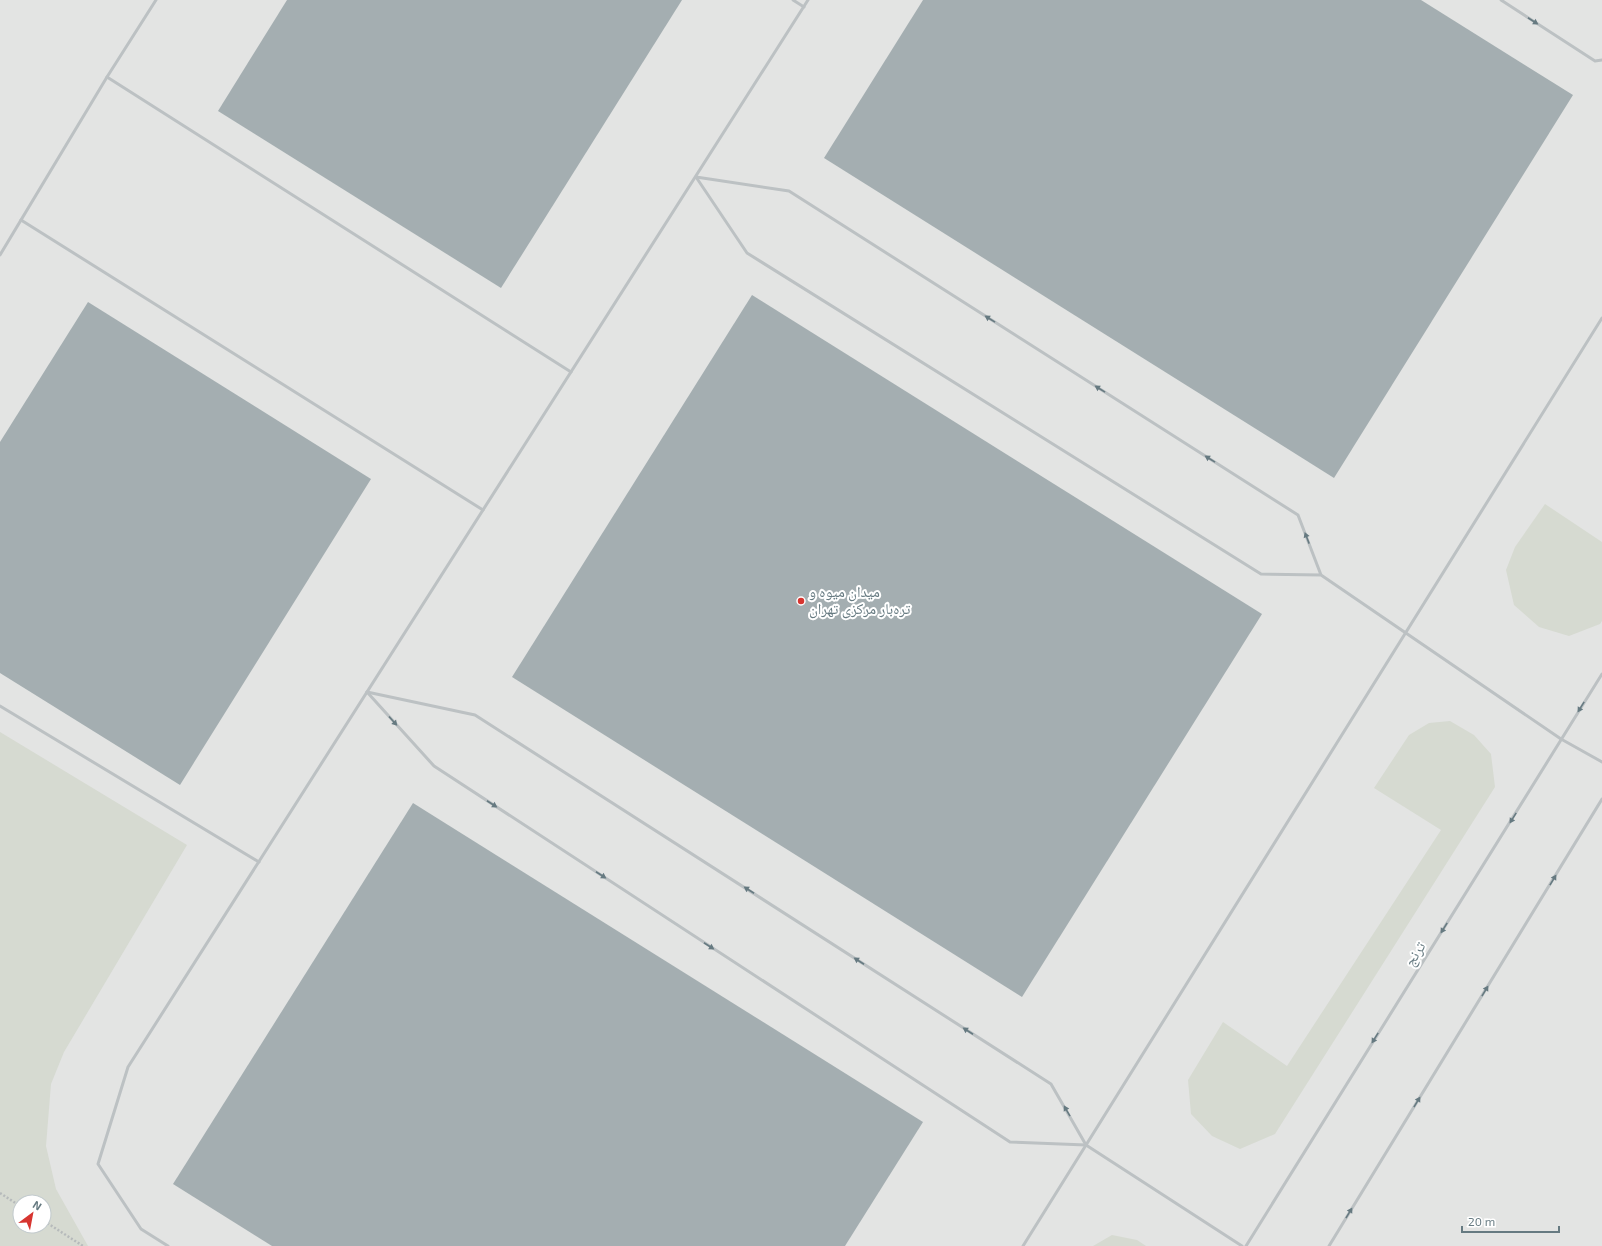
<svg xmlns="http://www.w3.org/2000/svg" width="1602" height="1246" font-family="'Exo 2','Noto Naskh Arabic',sans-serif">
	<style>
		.built { fill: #e3e4e3; fill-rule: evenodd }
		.green { fill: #d6dad1; fill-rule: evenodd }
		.building { fill: #a4aeb1 }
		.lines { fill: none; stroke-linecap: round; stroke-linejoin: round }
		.path { stroke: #b6babb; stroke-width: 2.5; stroke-dasharray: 2 2; stroke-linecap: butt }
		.service { stroke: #bcc1c3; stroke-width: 3 }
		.oneway { fill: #667a81 }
		.poi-dot { fill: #d73530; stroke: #fff; stroke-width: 1.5 }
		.labels { text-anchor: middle; stroke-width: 4; stroke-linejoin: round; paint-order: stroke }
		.poi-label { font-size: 15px; fill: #667a81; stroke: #fff; text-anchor: start }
		.street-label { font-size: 15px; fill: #667a81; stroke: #fff }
	</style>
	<rect width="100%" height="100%" fill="#f5f4f2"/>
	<path class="built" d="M0,0h1602v1246h-1602zM20,1202h24v24h-24z"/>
	<g class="green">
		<path d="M1545,504l57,38v79l-2,3 -31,12 -30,-9 -25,-22 -8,-35 9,-23z"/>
		<path d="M1450,721l24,14 17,19 4,33 -220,347 -35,15 -28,-13 -21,-22 -3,-34 35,-58 64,44 154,-236 -67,-42 35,-53 20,-12z"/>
		<path d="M0,732l187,113 -123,207 -13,32 -5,62 10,43 32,57h-88zM20,1202h24v24h-24z"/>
		<path d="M1112,1235l25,5 9,6h-53z"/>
	</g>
	<g class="building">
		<path d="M287,0h395l-181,288 -283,-177z"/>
		<path d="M923,0h498l152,95 -239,383 -510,-320z"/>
		<path d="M752,295l510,319 -240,383 -510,-320z"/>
		<path d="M88,302l283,177 -191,306 -180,-112v-231z"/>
		<path d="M413,803l510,319 -78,124h-573l-99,-62z"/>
	</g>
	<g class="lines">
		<g class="path">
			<path d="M0,1193l20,13"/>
			<path d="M44,1221l39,25"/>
		</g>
		<g class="service">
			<path d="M156,0l-49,77 464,295"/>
			<path d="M793,0l11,7"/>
			<path d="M1501,0l94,61 7,-1"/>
			<path d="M21,220l462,290"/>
			<path d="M0,255l107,-178"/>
			<path d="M1321,575l-23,-60 -509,-324 -93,-14 51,76 514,321 60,1 240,164 41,23"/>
			<path d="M367,692l108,23 576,369 35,61 156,101"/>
			<path d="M367,692l67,74 576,376 76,3"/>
			<path d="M0,706l259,156"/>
			<path d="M168,1246l-27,-17 -43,-65 30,-97 680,-1067"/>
			<path d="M1023,1246l579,-928"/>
			<path d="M1246,1246l356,-572"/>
			<path d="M1329,1246l273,-447"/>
		</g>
	</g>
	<defs><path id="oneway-solid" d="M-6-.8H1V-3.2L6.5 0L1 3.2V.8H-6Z"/></defs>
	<g class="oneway">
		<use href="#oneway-solid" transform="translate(1533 21) rotate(33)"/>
		<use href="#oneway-solid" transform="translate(990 319) rotate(-148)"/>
		<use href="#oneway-solid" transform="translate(1100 389) rotate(-148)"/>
		<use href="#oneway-solid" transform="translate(1210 459) rotate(-148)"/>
		<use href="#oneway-solid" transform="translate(1307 538) rotate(-111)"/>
		<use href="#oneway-solid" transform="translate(1581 707) rotate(122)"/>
		<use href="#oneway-solid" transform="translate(393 721) rotate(48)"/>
		<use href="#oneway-solid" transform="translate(492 804) rotate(33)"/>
		<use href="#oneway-solid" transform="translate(1513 818) rotate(122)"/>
		<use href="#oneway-solid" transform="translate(601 875) rotate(33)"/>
		<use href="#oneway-solid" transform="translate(1553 880) rotate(-59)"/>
		<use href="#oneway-solid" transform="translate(749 890) rotate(-147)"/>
		<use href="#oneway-solid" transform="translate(1444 928) rotate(122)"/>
		<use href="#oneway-solid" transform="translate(709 946) rotate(33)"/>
		<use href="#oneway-solid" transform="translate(859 961) rotate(-147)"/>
		<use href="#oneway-solid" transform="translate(1485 991) rotate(-59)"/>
		<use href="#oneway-solid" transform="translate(968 1031) rotate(-147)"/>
		<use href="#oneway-solid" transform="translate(1375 1038) rotate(122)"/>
		<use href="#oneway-solid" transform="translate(1417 1102) rotate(-59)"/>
		<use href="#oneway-solid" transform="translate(1067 1111) rotate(-120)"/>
		<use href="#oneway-solid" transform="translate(1349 1213) rotate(-59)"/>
	</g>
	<circle class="poi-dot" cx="801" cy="601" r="4"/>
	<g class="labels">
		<g class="poi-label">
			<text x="809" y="597">میدان میوه و<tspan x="809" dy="17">تره‌بار مرکزی تهران</tspan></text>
		</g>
		<g class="street-label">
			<text transform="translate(1415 954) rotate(-58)" y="5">ترنج</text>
		</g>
	</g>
	<g transform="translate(32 1214) rotate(32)"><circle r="19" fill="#ffffff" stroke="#c2cacd"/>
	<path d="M0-3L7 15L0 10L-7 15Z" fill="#d73530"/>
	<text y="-6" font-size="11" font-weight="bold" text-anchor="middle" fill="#667a81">N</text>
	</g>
	<path d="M1462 1226v6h97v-6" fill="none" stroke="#667a81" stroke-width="2"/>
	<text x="1468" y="1226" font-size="12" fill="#667a81" stroke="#ffffff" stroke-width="3" paint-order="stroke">20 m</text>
</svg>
